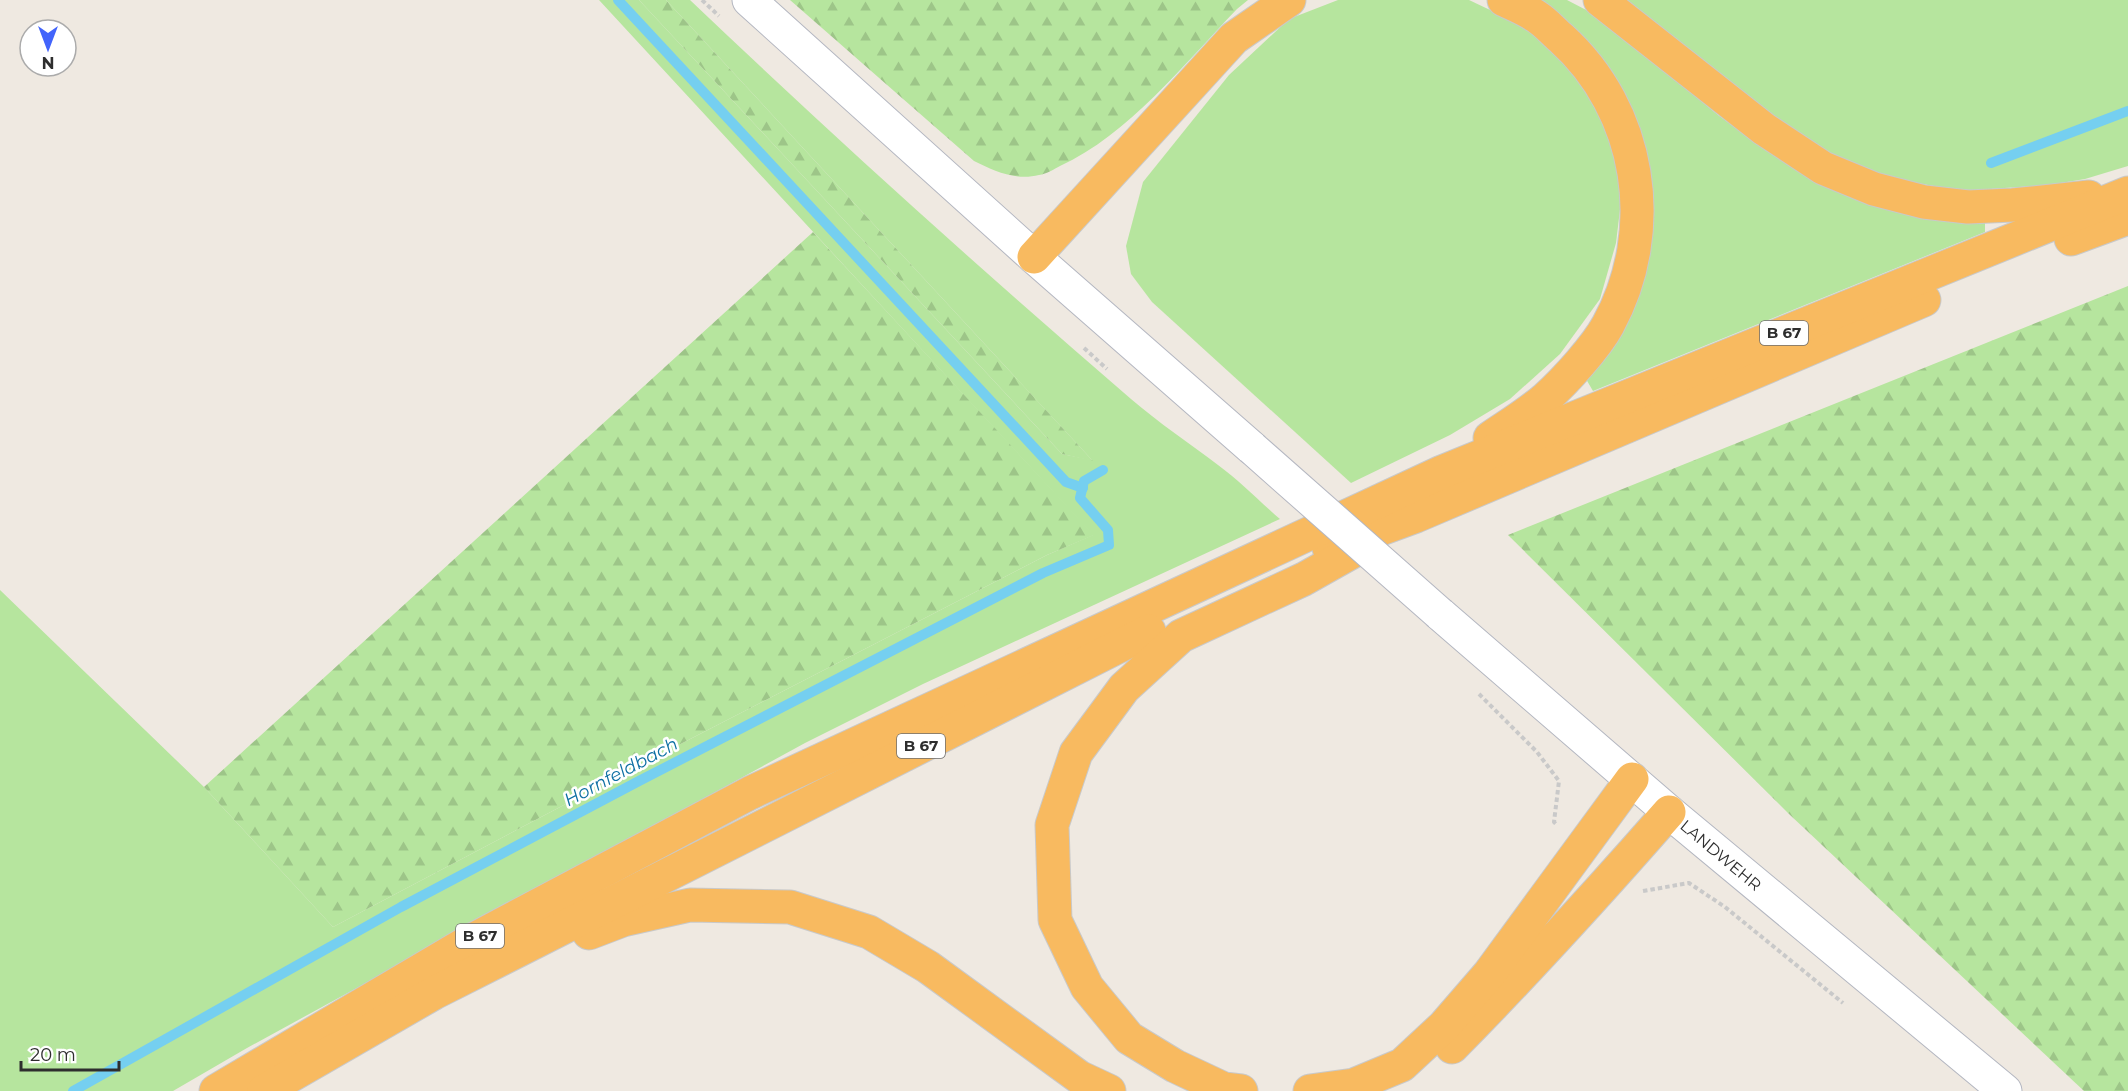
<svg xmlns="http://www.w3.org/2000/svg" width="2128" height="1091" font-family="Montserrat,sans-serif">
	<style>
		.grass { fill: #b6e59e }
		.forest { fill: url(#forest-firs) }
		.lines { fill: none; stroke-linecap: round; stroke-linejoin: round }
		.stream { stroke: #75cff0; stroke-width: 10 }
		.secondary-casing { stroke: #b4b7c1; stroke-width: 35 }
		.trunk-casing { stroke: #c9c9c9; stroke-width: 35 }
		.path { stroke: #c9c9c9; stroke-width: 4; stroke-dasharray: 4.5 3; stroke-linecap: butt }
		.secondary { stroke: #fff; stroke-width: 33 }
		.trunk { stroke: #f8ba60; stroke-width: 33 }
		.secondary-bridge-casing { stroke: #b4b7c1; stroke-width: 35; stroke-linecap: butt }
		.secondary-bridge { stroke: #fff; stroke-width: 33 }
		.labels { text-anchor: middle; stroke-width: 5; stroke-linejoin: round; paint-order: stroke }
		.shield { fill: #fff; stroke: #6d6d6d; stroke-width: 1.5 }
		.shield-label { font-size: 15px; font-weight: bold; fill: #2e2e2e }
		.street-label { font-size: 16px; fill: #2e2e2e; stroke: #fff }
		.water-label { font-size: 18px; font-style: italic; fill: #0d6fa3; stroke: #fff }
	</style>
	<defs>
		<pattern id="forest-firs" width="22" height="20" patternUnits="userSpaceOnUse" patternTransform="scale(1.5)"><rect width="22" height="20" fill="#b6e59e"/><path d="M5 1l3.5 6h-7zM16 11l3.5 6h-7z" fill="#9dc588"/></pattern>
	</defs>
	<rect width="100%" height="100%" fill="#efe9e1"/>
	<g class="grass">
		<path d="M599,0h40l423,454 30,6 -426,-460h24c144,137 291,270 441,399 28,24 58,44 87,66 22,16 41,36 62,54l-357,165 -118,59 -558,305 -74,43h-173v-501l204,197 129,140 299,-158 415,-214 46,-20z"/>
		<path d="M1338,0h131l57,27 54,50 30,58 12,58 -6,50 -16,56 -40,55 -50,45 -60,36 -99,48 -199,-181 -21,-28 -5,-28 17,-64 86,-107 60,-56z"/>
		<path d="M1537,0h30l23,12 31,23 97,80 49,36 41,26 177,43v12l-392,159 -7,-12 64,-190z"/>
		<path d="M1623,0h505v166l-43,13 -36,6 -88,6 -66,-12 -41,-13 -44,-21z"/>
	</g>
	<g class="forest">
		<path d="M639,0h27l427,461 -31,-7z"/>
		<path d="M790,0h458l-11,9c-52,54 -109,126 -177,157 -6,3 -13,8 -21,9 -23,6 -45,-4 -65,-14z"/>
		<path d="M813,232l281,303 -47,20 -415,214 -299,158 -129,-140z"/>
		<path d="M2128,286v805h-44l-295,-277 -281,-279z"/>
	</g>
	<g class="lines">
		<g class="stream">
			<path d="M618,0l448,482 17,6"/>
			<path d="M1991,163l137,-52"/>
			<path d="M73,1091l328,-184 238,-126 404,-208 66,-28 -1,-15 -28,-32 4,-17 19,-11"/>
		</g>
		<g class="secondary-casing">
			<g id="secondary">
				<path d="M749,0l285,257 218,191"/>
				<path d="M1440,614l229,198 336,279"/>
			</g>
		</g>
		<g class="trunk-casing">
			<g id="trunk">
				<path d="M1600,0l164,129 59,39 51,21 50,13 44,5 45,-2 76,-8"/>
				<path d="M2071,239l57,-21"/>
				<path d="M1034,257l200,-219 55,-38"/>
				<path d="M1490,438c19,-13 39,-25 56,-40 19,-17 50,-51 62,-73 52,-95 33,-215 -47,-287 -8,-7 -16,-16 -24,-21 -10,-7 -22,-12 -33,-17"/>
				<path d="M1329,548l87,-32 508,-216"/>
				<path d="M589,933l34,-13 67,-15 100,2 79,25 59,35 151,110 30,14"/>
				<path d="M1452,1047c75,-76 147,-155 217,-235"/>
				<path d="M216,1091l249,-147 285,-151 692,-321 686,-279"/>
				<path d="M264,1091l170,-98 715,-362"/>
				<path d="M1241,1091l-17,-2 -49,-23 -46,-28 -42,-51 -32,-67 -3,-95 24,-72 48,-65 57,-52 123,-57 55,-31"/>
				<path d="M1310,1091l44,-6 48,-20 42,-39 45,-52 143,-195"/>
			</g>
		</g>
		<g class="path">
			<path d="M702,0l17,16"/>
			<path d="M1084,348l23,21"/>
			<path d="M1479,694l58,58 22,29 -5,41 3,3"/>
			<path d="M1643,891l46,-8 36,24 118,96"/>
		</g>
		<use href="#secondary" class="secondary"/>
		<use href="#trunk" class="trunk"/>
		<g class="secondary-bridge-casing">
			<path id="secondary-bridge" d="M1252,448l188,166"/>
		</g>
		<use href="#secondary-bridge" class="secondary-bridge"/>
	</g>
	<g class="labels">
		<g class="shield">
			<rect x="1760" y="321" width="48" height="24" rx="4.5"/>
			<rect x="897" y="734" width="48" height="24" rx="4.5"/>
			<rect x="456" y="924" width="48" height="24" rx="4.5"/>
		</g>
		<g class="shield-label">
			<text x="1784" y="338">B 67</text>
			<text x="921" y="751">B 67</text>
			<text x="480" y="941">B 67</text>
		</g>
		<g class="street-label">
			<text transform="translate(1721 855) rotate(40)" y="6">LANDWEHR</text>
		</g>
		<g class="water-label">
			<text transform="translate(621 772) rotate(-28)" y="6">Hornfeldbach</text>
		</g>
	</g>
	<g transform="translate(48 48) rotate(180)"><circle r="28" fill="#ffffff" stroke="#ababab" stroke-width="1.5"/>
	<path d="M0-4.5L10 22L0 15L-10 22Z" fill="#4264fb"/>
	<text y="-9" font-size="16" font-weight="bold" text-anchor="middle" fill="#2e2e2e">N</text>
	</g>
	<path d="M21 1061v9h98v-9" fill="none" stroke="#2e2e2e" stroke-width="3"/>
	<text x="30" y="1061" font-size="18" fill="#2e2e2e" stroke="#ffffff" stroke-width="4.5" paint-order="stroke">20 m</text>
</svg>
